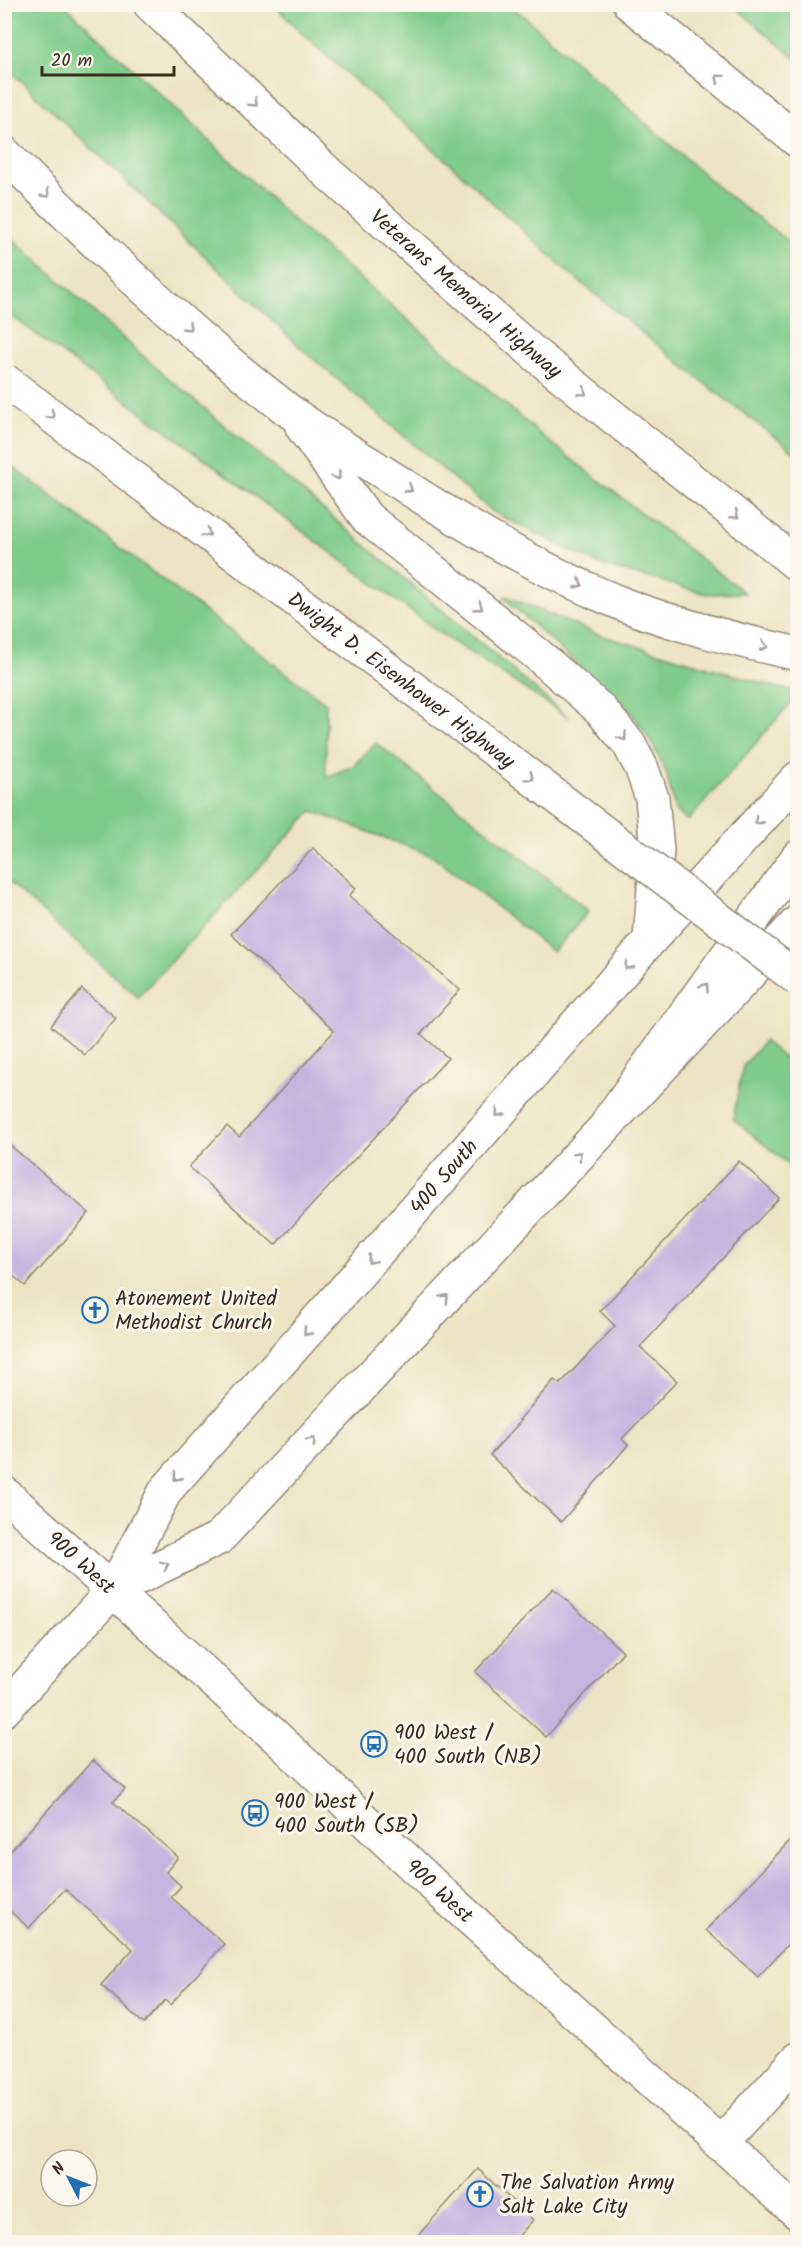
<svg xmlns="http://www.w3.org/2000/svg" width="802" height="2247" font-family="Kalam,sans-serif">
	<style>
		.green { fill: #7fcc8a; stroke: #5d7b54; stroke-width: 1.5 }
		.building { fill: #c6b3e0 }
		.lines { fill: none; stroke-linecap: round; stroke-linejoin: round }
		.minor-casing { stroke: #948772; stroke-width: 36 }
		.secondary-casing { stroke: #948772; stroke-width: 36 }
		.motorway-casing { stroke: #948772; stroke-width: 36 }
		.minor { stroke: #fff; stroke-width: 33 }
		.secondary { stroke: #fff; stroke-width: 33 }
		.motorway { stroke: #fff; stroke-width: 33 }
		.motorway-bridge-casing { stroke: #948772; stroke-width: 36; stroke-linecap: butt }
		.motorway-bridge { stroke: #fff; stroke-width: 33 }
		.oneway { stroke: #a79f9a }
		.labels { text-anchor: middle; stroke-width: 6; stroke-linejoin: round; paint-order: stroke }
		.street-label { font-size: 21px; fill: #3b2a1e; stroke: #fbf7ec }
		.poi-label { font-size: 21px; fill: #3b2a1e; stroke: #fbf7ec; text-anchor: start }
	</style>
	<rect width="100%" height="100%" fill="#fbf7ec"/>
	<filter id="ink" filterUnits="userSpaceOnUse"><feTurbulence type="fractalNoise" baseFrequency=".0167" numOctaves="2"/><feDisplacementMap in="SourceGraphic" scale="12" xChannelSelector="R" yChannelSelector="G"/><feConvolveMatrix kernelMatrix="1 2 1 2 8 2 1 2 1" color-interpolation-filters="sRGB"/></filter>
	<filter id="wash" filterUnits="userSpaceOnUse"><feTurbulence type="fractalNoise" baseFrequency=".008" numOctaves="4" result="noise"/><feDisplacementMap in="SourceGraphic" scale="24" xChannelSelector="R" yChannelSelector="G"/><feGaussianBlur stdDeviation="1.35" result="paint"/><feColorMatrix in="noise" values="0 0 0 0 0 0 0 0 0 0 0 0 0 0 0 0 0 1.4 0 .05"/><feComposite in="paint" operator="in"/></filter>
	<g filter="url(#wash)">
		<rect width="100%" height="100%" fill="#eee4c5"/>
		<g class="green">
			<path d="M4,5h61l241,227 241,208 198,153 -39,1 -108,-30 -105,-52 -189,-161 -299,-285z"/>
			<path d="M274,5h237l214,188 72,55v206l-92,-70 -136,-111 -111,-102 -155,-136z"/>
			<path d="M733,5h64v55l-5,-4z"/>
			<path d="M5,232l147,132 417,354 -128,-84 -436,-323z"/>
			<path d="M5,461l321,242v74l27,-11 23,-23 213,168 -36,41 -120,-96 -121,-45 -174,186 -133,-118z"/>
			<path d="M506,596l91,38 182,54 18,3v5l-109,125 -13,-11 -9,-38 -15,-30 -17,-26 -130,-118z"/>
			<path d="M764,1041l33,28v102l-64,-52 10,-53z"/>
		</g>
		<g id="blocks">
			<g class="building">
				<path d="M313,848l43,40 -7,8 111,94 -39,44 27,24 -173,187 -86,-78 38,-41 12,11 95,-106 -103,-97z"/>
				<path d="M82,989l34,29 -31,37 -34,-29z"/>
				<path d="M4,1140l85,73 -64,73 -21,-18z"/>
				<path d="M739,1161l40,37 -139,149 37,34 -55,58 6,6 -67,77 -71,-67 31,-34 -2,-1 35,-40 6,4 55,-58 -15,-15z"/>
				<path d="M553,1588l70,64 -77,85 -71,-65z"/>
				<path d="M93,1760l32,29 -12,13 65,55 -12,15 15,14 -10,11 53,47 -54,61 -5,-5 -21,24 -43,-39 32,-36 -68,-60 -36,39 -25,-22v-48z"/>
				<path d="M798,1832v101l-40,44 -52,-47z"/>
				<path d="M478,2169l55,51 -20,22h-101z"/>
			</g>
		</g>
	</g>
	<g filter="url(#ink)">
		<use href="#blocks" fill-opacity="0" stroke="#948772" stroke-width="1.5"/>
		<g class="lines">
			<g class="minor-casing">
				<path id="minor" d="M720,2144l78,-85"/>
			</g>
			<g class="secondary-casing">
				<g id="secondary">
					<path id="s1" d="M4,1493l271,243 170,160 353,317"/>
					<path d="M113,1590l106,-52 579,-616"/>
					<path id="s2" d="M4,1710l109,-120 53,-100 180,-202 304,-348 148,-162"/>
				</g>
			</g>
			<g class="motorway-casing">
				<g id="motorway">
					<path id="s3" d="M150,4l180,171 207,181 261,209"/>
					<path d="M630,4l168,137"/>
					<path d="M4,153c90,90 183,179 284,257 35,26 75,49 112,73 73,47 147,91 227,123 56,21 113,35 171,48"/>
					<path d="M302,427l65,91 171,137 62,54 29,35 13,25 10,29 5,52 -7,90"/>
					<path d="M609,1120l189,-263"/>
				</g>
			</g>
			<use href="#minor" class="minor"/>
			<use href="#secondary" class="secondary"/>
			<use href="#motorway" class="motorway"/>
			<g class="motorway-bridge-casing">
				<g id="motorway-bridge">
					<path id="s4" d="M4,380l794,599"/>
				</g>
			</g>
			<use href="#motorway-bridge" class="motorway-bridge"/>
		</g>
		<defs><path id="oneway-chevron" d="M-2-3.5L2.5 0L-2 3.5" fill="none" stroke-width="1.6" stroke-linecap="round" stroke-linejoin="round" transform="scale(1.5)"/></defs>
		<g class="oneway">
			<use href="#oneway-chevron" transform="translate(719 78) rotate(-140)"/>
			<use href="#oneway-chevron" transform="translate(254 103) rotate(43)"/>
			<use href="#oneway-chevron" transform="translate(46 194) rotate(45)"/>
			<use href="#oneway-chevron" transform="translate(188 327) rotate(43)"/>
			<use href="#oneway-chevron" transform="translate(583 392) rotate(39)"/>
			<use href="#oneway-chevron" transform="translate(51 415) rotate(37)"/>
			<use href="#oneway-chevron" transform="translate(337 476) rotate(54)"/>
			<use href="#oneway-chevron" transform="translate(409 489) rotate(33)"/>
			<use href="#oneway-chevron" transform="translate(735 515) rotate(39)"/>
			<use href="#oneway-chevron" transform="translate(207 533) rotate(37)"/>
			<use href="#oneway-chevron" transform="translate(579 584) rotate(24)"/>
			<use href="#oneway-chevron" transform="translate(479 607) rotate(38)"/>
			<use href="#oneway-chevron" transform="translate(764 646) rotate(13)"/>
			<use href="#oneway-chevron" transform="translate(623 737) rotate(55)"/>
			<use href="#oneway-chevron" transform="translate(530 777) rotate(37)"/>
			<use href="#oneway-chevron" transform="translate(758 821) rotate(132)"/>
			<use href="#oneway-chevron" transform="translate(628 966) rotate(131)"/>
			<use href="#oneway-chevron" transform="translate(705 987) rotate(-54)"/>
			<use href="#oneway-chevron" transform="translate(499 1113) rotate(131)"/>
			<use href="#oneway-chevron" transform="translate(578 1155) rotate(-47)"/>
			<use href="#oneway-chevron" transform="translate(371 1260) rotate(131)"/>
			<use href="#oneway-chevron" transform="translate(445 1298) rotate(-47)"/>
			<use href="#oneway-chevron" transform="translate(307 1332) rotate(132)"/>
			<use href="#oneway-chevron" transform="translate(312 1441) rotate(-47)"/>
			<use href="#oneway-chevron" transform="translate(177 1477) rotate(132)"/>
			<use href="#oneway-chevron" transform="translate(165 1565) rotate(-26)"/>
		</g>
	</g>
	<defs>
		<g id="church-ring" transform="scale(1.35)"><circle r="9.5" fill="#fbf7ec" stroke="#1f6fb2" stroke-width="1.5"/><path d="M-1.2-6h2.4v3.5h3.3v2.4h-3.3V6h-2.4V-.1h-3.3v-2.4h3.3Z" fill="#1f6fb2"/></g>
		<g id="bus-ring" transform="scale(1.35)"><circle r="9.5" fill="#fbf7ec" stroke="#1f6fb2" stroke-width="1.5"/><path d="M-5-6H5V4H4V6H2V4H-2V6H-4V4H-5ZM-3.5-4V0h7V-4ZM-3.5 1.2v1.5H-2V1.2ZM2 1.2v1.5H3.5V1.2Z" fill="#1f6fb2"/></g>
	</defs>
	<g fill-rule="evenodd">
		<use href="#church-ring" x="95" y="1310"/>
		<use href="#bus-ring" x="374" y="1744"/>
		<use href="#bus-ring" x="255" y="1813"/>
		<use href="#church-ring" x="480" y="2194"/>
	</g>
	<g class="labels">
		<g class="street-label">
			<text dy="7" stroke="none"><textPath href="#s3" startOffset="429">Veterans Memorial Highway</textPath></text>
			<text dy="7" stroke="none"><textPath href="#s4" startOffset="498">Dwight D. Eisenhower Highway</textPath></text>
			<text dy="7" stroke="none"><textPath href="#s2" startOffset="694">400 South</textPath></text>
			<text dy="7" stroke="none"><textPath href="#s1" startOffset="104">900 West</textPath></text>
			<text dy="7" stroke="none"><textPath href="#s1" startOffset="590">900 West</textPath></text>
		</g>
		<g class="poi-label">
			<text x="115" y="1305">Atonement United<tspan x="115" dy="24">Methodist Church</tspan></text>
			<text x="394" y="1739">900 West /<tspan x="394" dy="24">400 South (NB)</tspan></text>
			<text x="274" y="1808">900 West /<tspan x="274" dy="24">400 South (SB)</tspan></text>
			<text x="500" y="2189">The Salvation Army<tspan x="500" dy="24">Salt Lake City</tspan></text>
		</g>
	</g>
	<rect width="802" height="2247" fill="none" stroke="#fbf7ec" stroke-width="24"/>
	<g transform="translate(69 2178) rotate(312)"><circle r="28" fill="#fbf7ec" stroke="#aea59a" stroke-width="1.5"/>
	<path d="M0-4.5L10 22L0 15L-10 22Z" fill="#1f6fb2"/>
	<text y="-9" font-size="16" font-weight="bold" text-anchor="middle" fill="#3b2a1e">N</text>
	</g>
	<path d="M42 66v9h132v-9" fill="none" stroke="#3b2a1e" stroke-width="3"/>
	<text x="51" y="66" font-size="18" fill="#3b2a1e" stroke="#fbf7ec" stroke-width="4.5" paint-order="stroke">20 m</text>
</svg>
